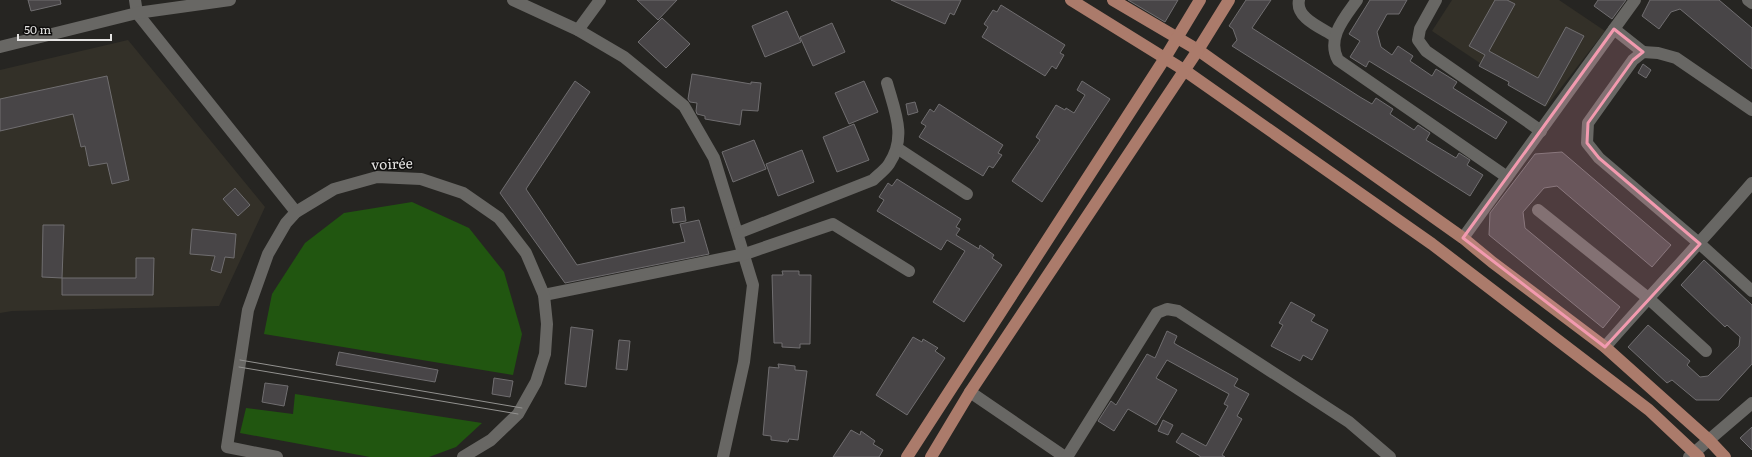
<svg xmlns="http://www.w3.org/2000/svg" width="1752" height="457" font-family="Literata,serif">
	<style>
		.built { fill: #333028 }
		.green { fill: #215610 }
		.building { fill: #484547; stroke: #706e70 }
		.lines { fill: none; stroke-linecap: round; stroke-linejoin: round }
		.minor { stroke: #686764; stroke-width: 12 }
		.major { stroke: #ab7b6b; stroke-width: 12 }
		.tram { stroke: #939290; stroke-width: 1 }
		.marked { fill: #f29aaf; fill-opacity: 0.2; stroke: #f29aaf; stroke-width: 3; stroke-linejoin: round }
		.labels { text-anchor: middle; stroke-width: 3; stroke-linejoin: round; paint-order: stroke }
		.street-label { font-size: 14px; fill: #e5e4e3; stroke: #0f0e0d }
	</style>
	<rect width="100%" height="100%" fill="#262522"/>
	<g class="built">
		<path d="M1452,0h107l46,31 -59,76 -114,-76z"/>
		<path d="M128,40l137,167 -46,99 -207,5 -12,2v-243z"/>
	</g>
	<g class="green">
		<path d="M412,202l57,26 35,44 18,62 -9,41 -249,-41 8,-40 33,-51 39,-30z"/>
		<path d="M295,394l187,29 -26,24 -27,10h-59l-130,-24 6,-25 47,6z"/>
	</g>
	<g class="building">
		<path d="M28,0h32l1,4 -30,7z"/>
		<path d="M637,0h40l-19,20z"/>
		<path d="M891,0h70l-7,15 -4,-2 -5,11z"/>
		<path d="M1128,0h50l-13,22z"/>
		<path d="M1246,0h25l-19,28 108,69 12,7 4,-6 17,11 -3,5 24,16 4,-5 12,8 -4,7 30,18 3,-5 11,7 -3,5 16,10 -13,21 -238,-150 5,-6 -4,-11 -4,-3z"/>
		<path d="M1370,0h37l-8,14h-12l-10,18 4,15 11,8 6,-9 15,10 -3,5 22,15 4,-7 21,13 -4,6 54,34 -11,17 -127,-78 -3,6 -16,-10 10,-16 -11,-7z"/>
		<path d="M1495,0h12l8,4 -26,47 49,27 28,-51 18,9 -39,70 -37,-21 1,-3 -30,-16 6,-11 -16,-9z"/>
		<path d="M1598,0h28l-14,19 -18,-13z"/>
		<path d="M1650,0h69l33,28v41l-72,-60 -9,3 -12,17 -17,-13z"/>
		<path d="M1001,5l64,40 -5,8 4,2 -8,14 -4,-3 -7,10 -63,-39 6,-10 -4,-3 9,-14 4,2z"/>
		<path d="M787,11l14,31 -36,15 -13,-31z"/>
		<path d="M662,18l28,26 -24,24 -28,-26z"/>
		<path d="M832,23l13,29 -32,14 -13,-29z"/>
		<path d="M1643,64l8,6 -5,8 -8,-5z"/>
		<path d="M692,74l59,10v-2l10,1 -3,28 -16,-1 -2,15 -35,-6v-3l-8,-2 -1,-3 1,-8 -7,-1 -2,-3z"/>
		<path d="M107,76l22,104 -17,4 -5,-21 -18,3 -4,-20 -4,1 -8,-33 -73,17v-32z"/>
		<path d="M575,81l15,11 -64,97 51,76 108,-23 -5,-18 19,-4 10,34 -144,29 -65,-90z"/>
		<path d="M864,81l14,31 -29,12 -14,-31z"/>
		<path d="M1082,81l28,18 -68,103 -30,-21 28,-41 -4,-3 20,-32 9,5 1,-2 8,5 11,-18 -8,-5z"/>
		<path d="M915,102l3,10 -10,3 -2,-11z"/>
		<path d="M939,104l64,41 -5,8 4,2 -9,13 -4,-2 -6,10 -64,-39 7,-11 -5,-3 9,-14 4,3z"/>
		<path d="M854,124l15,36 -32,12 -14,-35z"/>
		<path d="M754,140l12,29 -33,13 -11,-30z"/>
		<path d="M802,150l12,32 -36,14 -12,-32z"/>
		<path d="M1562,152l109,93 -19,22 -95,-81 -13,2 -21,24 2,16 95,79 -17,21 -114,-93 1,-22 45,-59z"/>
		<path d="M897,179l64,40 -5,8 4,2 -4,6 23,14 1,-4 14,10 -2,3 10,7 -38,57 -31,-20 32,-51 -18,-11 -6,10 -64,-39 7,-11 -5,-3 9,-14 4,3z"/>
		<path d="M235,188l15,17 -12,11 -15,-17z"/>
		<path d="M684,207l2,14 -13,2 -2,-14z"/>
		<path d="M43,225h21l-2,53 -20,-1z"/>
		<path d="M192,229l44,5 -2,24 -9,-1 -4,16 -10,-3 4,-14 -25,-2z"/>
		<path d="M136,258h18l-1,37h-91v-17h74z"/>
		<path d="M1704,260l48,45v59l-33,36h-23l-24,-20 -5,3 -39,-36 20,-22 42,36 -3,4 13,12 8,-1 31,-30 1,-9 -13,-12 -2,2 -44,-42z"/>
		<path d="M782,271h17v4h12l-1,69h-10v4l-18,-1v-4h-8l-2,-68h11z"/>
		<path d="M1291,302l24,13 -4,6 17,9 -16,30 -9,-5 -3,6 -29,-15 12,-21 -4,-2z"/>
		<path d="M571,327l22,3 -7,57 -21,-3z"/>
		<path d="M1167,331l10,5 -3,7 3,2 61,34 -4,7 15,8 -12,22 5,3 -20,36 3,2h-25v-1l-24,-14 6,-9 24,13 22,-40 -4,-2 5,-10 -62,-34 -11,18 21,12 -21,35 -28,-16 -14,22 -16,-10 13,-20 5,4 31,-51 8,4z"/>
		<path d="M913,337l9,5 1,-3 15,9 -3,3 10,7 -38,57 -31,-20z"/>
		<path d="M619,340l11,1 -3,29 -11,-1z"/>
		<path d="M339,352l99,18 -3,12 -99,-17z"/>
		<path d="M778,364l17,2v4l12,1 -9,69 -9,-1 -1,3 -17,-2v-4l-8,-1 6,-68 10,1z"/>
		<path d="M494,378l19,3 -3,16 -18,-3z"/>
		<path d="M265,383l23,3 -4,20 -22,-4z"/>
		<path d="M1163,420l10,5 -5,10 -10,-4z"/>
		<path d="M1752,427v23l-12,-12z"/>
		<path d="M851,430l9,5 1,-4 14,10 -2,3 10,6 -4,7h-46z"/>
	</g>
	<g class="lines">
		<g class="minor">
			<path d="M135,0l2,13 159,199"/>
			<path d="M513,0l65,30 46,27 60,49 30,52 39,127 -9,77 -21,95"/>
			<path d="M1299,0c-4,18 23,28 35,36"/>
			<path d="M1357,0c-12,17 -31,38 -19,60l169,117"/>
			<path d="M1436,0l-16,29 -2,11 8,11 115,80"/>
			<path d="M1748,0l4,3"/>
			<path d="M1614,29l29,23"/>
			<path d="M578,30l22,-30"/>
			<path d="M0,47l137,-34 93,-13"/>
			<path d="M1752,110l-76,-52 -18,-5 -15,-1 -10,8 -45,63 -1,20 12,15 101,86 52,47"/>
			<path d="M897,148l70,46"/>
			<path d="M1538,210l110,88 58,53"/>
			<path d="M738,233l135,-53c5,-5 12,-10 16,-16 18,-27 6,-52 -2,-81"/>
			<path d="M1463,238l172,-238"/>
			<path d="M544,295l201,-41 88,-30 76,47"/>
			<path d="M1605,347c48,-55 99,-108 147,-164"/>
			<path d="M970,392l95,65"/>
			<path d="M277,457l-50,-10 21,-137 20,-56 18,-31 10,-11 38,-23 43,-12 44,2 42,14 36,25 27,35 18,42 3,29 -2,30 -9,28 -18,32 -27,26 -28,17"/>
			<path d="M1067,457l90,-144 10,-4 11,2 171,111 41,35"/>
			<path d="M1689,457l63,-54"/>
		</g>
		<g class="major">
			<path d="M1071,0l113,70 248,174 217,166 50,47"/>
			<path d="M1113,0l85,50 265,188 29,24 113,85 104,93 16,17"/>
			<path d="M907,457l258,-399 35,-58"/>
			<path d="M931,457l39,-65 228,-342 31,-50"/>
		</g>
		<g class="tram">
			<path d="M240,360l282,48"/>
			<path d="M239,367l279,47"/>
		</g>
	</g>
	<path class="marked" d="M1614,29l29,23 -10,8 -45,63 -1,20 12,15 101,86 -95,103 -142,-109z"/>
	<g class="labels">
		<g class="street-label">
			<text transform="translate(392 164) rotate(-2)" y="5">voirée</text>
		</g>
	</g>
	<path d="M18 34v6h93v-6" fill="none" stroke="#e5e4e3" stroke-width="2"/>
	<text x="24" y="34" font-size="12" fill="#e5e4e3" stroke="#0f0e0d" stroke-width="3" paint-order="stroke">50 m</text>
</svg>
